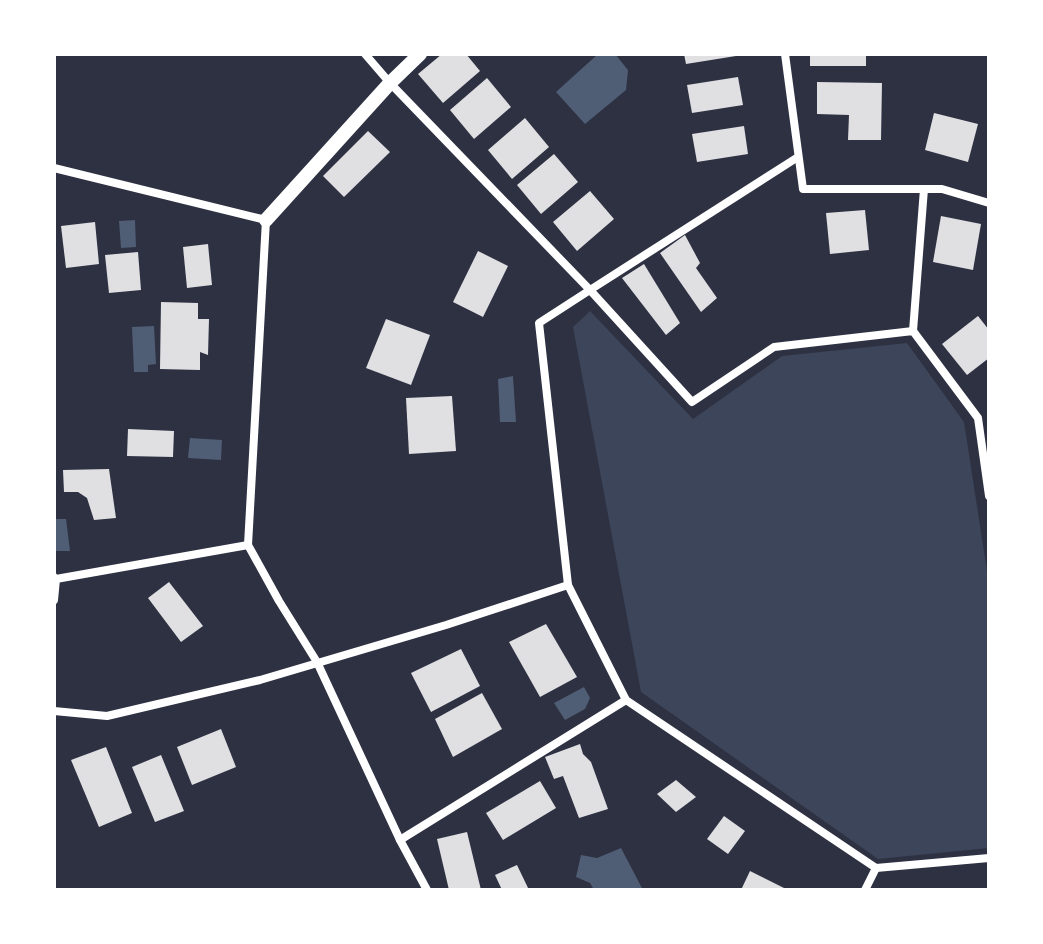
<svg xmlns="http://www.w3.org/2000/svg" width="1043" height="944" font-family="Helvetica,sans-serif">
	<style>
		.green { fill: #3c4559 }
		.water { fill: #4f5d75 }
		.building { fill: #e0e0e3 }
		.lines { fill: none; stroke-linecap: round; stroke-linejoin: round }
		.minor { stroke: #fff; stroke-width: 8 }
		.tertiary { stroke: #fff; stroke-width: 14 }
	</style>
	<rect width="100%" height="100%" fill="#2d3142"/>
	<path class="green" d="M590,311l103,108 89,-63 125,-13 57,79 25,162v264l-111,11 -237,-167 -68,-365z"/>
	<g class="water">
		<path d="M598,54h17l13,16 -2,20 -41,34 -29,-32z"/>
		<path d="M135,220l1,27 -15,1 -2,-27z"/>
		<path d="M154,326l2,38 -8,1v7h-14l-2,-45z"/>
		<path d="M513,376l3,46h-16l-2,-43z"/>
		<path d="M190,438l32,2 -1,20 -33,-2z"/>
		<path d="M54,519h12l4,32h-15z"/>
		<path d="M584,687l6,11 -5,11 -20,11 -11,-17z"/>
		<path d="M621,848l22,42h-49l-4,-7 -14,-6 5,-22 16,3z"/>
	</g>
	<g class="building">
		<path d="M442,54h24l14,17 -37,32 -25,-29z"/>
		<path d="M684,54h52v2l-50,8z"/>
		<rect x="810" y="54" width="56" height="12"/>
		<path d="M738,77l5,28 -51,8 -5,-28z"/>
		<path d="M487,78l24,29 -37,32 -24,-29z"/>
		<path d="M817,82l65,1 -1,57h-33l1,-25 -32,-1z"/>
		<path d="M934,113l44,11 -10,38 -43,-12z"/>
		<path d="M525,118l24,29 -37,32 -24,-29z"/>
		<path d="M744,126l4,28 -51,8 -5,-28z"/>
		<path d="M368,131l22,21 -46,45 -21,-21z"/>
		<path d="M554,154l24,28 -37,32 -24,-29z"/>
		<path d="M590,191l24,28 -37,32 -24,-29z"/>
		<path d="M865,210l4,40 -39,4 -4,-41z"/>
		<path d="M941,216l40,8 -8,46 -40,-8z"/>
		<path d="M95,222l4,42 -33,4 -5,-42z"/>
		<path d="M685,235l15,28 -4,5 21,30 -16,14 -41,-59z"/>
		<path d="M208,244l4,41 -25,3 -4,-41z"/>
		<path d="M478,251l30,15 -25,51 -30,-15z"/>
		<path d="M138,252l3,38 -32,3 -4,-38z"/>
		<path d="M644,264l36,59 -14,12 -44,-57z"/>
		<path d="M161,302l37,1v16h11l-1,36 -8,-3v18l-40,-1z"/>
		<path d="M978,316l11,14v28l-22,17 -25,-31z"/>
		<path d="M386,319l44,16 -19,50 -45,-17z"/>
		<path d="M452,396l4,55 -47,3 -3,-56z"/>
		<path d="M128,429l46,2 -1,26 -46,-1z"/>
		<path d="M109,469l7,49 -22,2 -7,-22 -9,-6h-14l-1,-22z"/>
		<path d="M169,582l34,44 -22,16 -33,-44z"/>
		<path d="M546,624l31,53 -37,20 -31,-55z"/>
		<path d="M461,649l19,37 -49,26 -20,-39z"/>
		<path d="M482,693l20,36 -49,28 -18,-38z"/>
		<path d="M221,729l15,38 -44,18 -15,-38z"/>
		<path d="M580,744l3,10 8,8 17,47 -29,9 -16,-42 -9,3 -9,-22z"/>
		<path d="M106,747l26,66 -33,14 -28,-67z"/>
		<path d="M161,755l23,56 -29,11 -23,-55z"/>
		<path d="M676,780l20,17 -20,15 -19,-18z"/>
		<path d="M540,781l16,27 -53,32 -17,-27z"/>
		<path d="M724,816l21,15 -17,23 -21,-15z"/>
		<path d="M467,832l14,58h-32l-12,-51z"/>
		<path d="M517,865l12,25h-27l-7,-15z"/>
		<path d="M750,871l38,19h-47z"/>
	</g>
	<g class="lines">
		<g class="minor">
			<path d="M365,54l25,29 200,207 208,-133"/>
			<path d="M785,54l18,135h139l47,14"/>
			<path d="M54,168l212,52 -18,325 31,56 38,61 83,178 27,50"/>
			<path d="M913,331l11,-142"/>
			<path d="M989,496l-11,-78 -65,-87 -139,16 -82,55 -102,-112 -51,33 29,262 58,115 250,168 113,-10"/>
			<path d="M54,577l2,2 192,-34"/>
			<path d="M54,600l2,-21"/>
			<path d="M54,711l53,5 153,-36 186,-55 122,-40"/>
			<path d="M400,840l226,-140"/>
			<path d="M865,890l11,-22"/>
		</g>
		<path class="tertiary" d="M266,220l124,-137 30,-29"/>
	</g>
	<rect width="1043" height="944" fill="none" stroke="#ffffff" stroke-width="112"/>
</svg>
